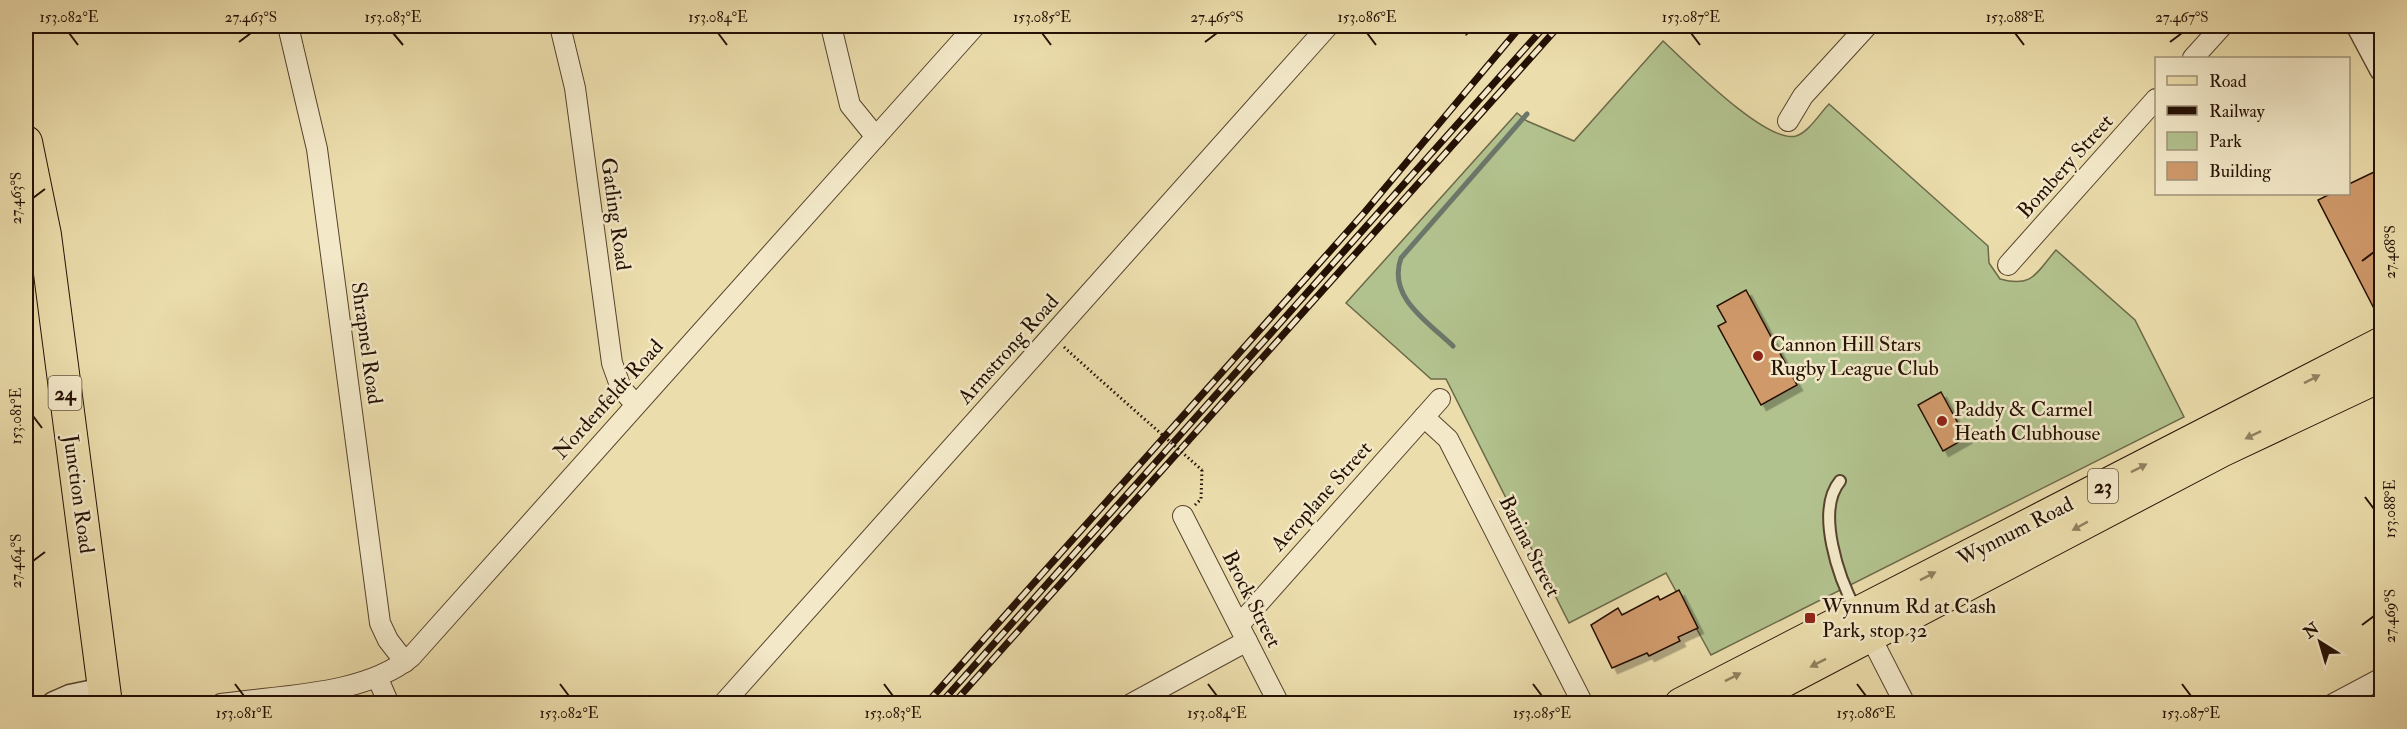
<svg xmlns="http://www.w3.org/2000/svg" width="2407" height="729" font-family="'IM FELL Double Pica',serif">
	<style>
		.green { fill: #b2c28e; stroke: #6c6949; stroke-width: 1.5 }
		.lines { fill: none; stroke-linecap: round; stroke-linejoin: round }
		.stream { stroke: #6b776a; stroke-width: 5 }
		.building { fill: #cf996b; stroke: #251004; stroke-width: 1.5; filter: url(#shadow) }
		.service-casing { stroke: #57432e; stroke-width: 14 }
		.minor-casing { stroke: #57432e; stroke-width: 22 }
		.tertiary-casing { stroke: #57432e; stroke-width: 27 }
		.primary-casing { stroke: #251004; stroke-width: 34 }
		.path { stroke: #251004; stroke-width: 3; stroke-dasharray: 1.5 3; stroke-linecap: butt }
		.service { stroke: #f3e9c9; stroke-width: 10 }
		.minor { stroke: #f3e9c9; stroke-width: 20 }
		.tertiary { stroke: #f3e9c9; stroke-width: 24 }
		.primary { stroke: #ecddac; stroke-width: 32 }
		.rail-casing { stroke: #251004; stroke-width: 7 }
		.rail { stroke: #f3e9c9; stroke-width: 4.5; stroke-dasharray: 14; stroke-linecap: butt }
		.path-bridge { stroke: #251004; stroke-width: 3; stroke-dasharray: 1.5 3; stroke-linecap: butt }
		.oneway { fill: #928160 }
		.ticks { fill: none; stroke: #251004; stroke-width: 2 }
		.poi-dot { fill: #8f2418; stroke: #f3e9c9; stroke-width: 2 }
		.labels { text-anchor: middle; stroke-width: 5; stroke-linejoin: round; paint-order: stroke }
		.shield { fill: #f3e9c9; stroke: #63513f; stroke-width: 1.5 }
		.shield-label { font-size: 20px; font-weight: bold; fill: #251004 }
		.street-label { font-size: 21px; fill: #251004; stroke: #f3e9c9 }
		.poi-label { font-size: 21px; fill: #251004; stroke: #f3e9c9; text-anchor: start }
		.neatline { fill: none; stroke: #251004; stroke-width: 2 }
		.ticks-label { font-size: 15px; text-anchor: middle; fill: #251004 }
	</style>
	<defs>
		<filter id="shadow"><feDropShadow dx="5.5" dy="5.5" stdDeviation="0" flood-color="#0004"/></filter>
	</defs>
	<rect width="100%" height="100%" fill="#ecddac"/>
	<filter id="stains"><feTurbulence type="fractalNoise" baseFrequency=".00333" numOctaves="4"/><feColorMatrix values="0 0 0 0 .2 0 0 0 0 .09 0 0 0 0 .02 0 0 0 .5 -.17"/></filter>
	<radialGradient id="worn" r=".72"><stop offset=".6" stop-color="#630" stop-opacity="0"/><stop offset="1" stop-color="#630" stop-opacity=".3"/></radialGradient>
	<path class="green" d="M1663,41c24,22 103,103 133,95 13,-4 24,-23 33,-32l159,142 1,17 11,16c33,9 36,-6 56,-29l79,70 49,97 -473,238 -45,-82 -97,50 -123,-244h-15l-85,-76 171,-190 10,8 47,20z"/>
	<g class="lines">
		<path class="stream" d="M1453,346c-25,-24 -66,-49 -52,-88l126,-144"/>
	</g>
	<g class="building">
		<path d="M2374,172l8,15v137l-64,-124 12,-6h19v-10z"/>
		<path d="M1746,290l51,95 -36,20 -43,-79 8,-4 -9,-16z"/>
		<path d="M1941,392l25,46 -23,13 -25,-46z"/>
		<path d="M1679,590l19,38 -20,9 2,4 -31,15 -2,-3 -35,15 -21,-43 27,-17 4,7 36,-19 2,4z"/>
	</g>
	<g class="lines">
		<g class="service-casing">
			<path id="service" d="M1840,481c-25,30 -1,98 16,129"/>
		</g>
		<g class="minor-casing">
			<g id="minor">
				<path d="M288,26l29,123 63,474 8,17 17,22"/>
				<path d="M560,26l15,62 37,275 9,25 14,16"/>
				<path d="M831,26l19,79 26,32"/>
				<path d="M2193,58l29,-32"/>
				<path d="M1788,121l15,-25 64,-70"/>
				<path d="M2008,265l148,-166"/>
				<path d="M1424,417l24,22 135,265"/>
				<path d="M1183,516l96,188"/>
				<path d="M1239,625l201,-226"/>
				<path d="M1865,626l40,78"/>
				<path d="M378,679l11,25"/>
				<path d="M221,704c60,-9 142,-8 190,-47l564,-631"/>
				<path d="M723,704l605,-678"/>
				<path d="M1131,704l116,-63"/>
				<path d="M2333,704l49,-26"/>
			</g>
		</g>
		<g class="tertiary-casing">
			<g id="tertiary">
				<path d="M2359,26l23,43"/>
				<path d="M54,704l16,-7 34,-7"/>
			</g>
		</g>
		<g class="primary-casing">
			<g id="primary">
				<path d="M26,142l19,93 61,469"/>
				<path d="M1681,704l701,-361"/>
				<path d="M1740,704l481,-253 161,-76"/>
			</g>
		</g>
		<g class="path">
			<path d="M1455,26l11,8 7,-8"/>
			<path d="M1064,347l33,30"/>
			<path d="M1195,505l6,-6 1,-29"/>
		</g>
		<use href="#service" class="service"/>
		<use href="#minor" class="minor"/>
		<use href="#tertiary" class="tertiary"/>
		<use href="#primary" class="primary"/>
		<g class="rail-casing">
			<g id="rail">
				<path d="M926,704l438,-491 157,-187"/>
				<path d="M940,704l605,-678"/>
				<path d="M953,704l606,-678"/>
			</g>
		</g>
		<use href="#rail" class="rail"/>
		<path class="path-bridge" d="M1097,377l105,93"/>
	</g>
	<defs><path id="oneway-solid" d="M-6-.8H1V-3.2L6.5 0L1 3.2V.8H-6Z" transform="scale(1.5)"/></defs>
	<g class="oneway">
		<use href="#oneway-solid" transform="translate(2312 379) rotate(-27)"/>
		<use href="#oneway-solid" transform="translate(2253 435) rotate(154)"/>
		<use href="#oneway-solid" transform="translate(2139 468) rotate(-27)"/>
		<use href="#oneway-solid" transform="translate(2080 526) rotate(151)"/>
		<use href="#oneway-solid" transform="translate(1928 576) rotate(-27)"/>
		<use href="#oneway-solid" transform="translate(1818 663) rotate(153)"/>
		<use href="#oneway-solid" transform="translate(1733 677) rotate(-27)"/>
	</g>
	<path class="ticks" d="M69,33l9,12M393,33l10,12M718,33l9,12M1042,33l9,12M1367,33l9,12M1691,33l9,12M2015,33l9,12M239,42l12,-9M1205,42l12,-9M2170,42l12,-9M33,198l12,-9M2362,261l12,-9M33,416l9,12M2365,497l9,12M33,561l12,-9M2362,625l12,-9M235,684l9,12M560,684l9,12M884,684l9,12M1208,684l9,12M1533,684l9,12M1857,684l9,12M2182,684l9,12"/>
	<g class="poi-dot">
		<circle cx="1758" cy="356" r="6"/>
		<circle cx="1942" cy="421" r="6"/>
		<rect x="1804" y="612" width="12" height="12" rx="3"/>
	</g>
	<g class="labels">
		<g class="shield">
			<rect x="48.5" y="376" width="33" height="34" rx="4.5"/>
			<rect x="2088" y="469" width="30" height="34" rx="4.5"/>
		</g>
		<g class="shield-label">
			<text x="65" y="400">24</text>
			<text x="2103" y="493">23</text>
		</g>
		<g class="street-label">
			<text transform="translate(2065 166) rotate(-48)" y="7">Bombery Street</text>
			<text transform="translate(616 214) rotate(82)" y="7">Gatling Road</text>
			<text transform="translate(367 343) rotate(82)" y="7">Shrapnel Road</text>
			<text transform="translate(1008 349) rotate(-48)" y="7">Armstrong Road</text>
			<text transform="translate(608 399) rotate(-48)" y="7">Nordenfeldt Road</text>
			<text transform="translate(79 494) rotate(82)" y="7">Junction Road</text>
			<text transform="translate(1321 496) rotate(-48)" y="7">Aeroplane Street</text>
			<text transform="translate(2015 531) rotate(-27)" y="7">Wynnum Road</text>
			<text transform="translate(1530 546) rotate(63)" y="7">Barina Street</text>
			<text transform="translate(1252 599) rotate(63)" y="7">Brock Street</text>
		</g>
		<g class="poi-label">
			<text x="1770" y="351">Cannon Hill Stars<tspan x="1770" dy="24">Rugby League Club</tspan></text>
			<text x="1954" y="416">Paddy &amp; Carmel<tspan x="1954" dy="24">Heath Clubhouse</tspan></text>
			<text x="1822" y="613">Wynnum Rd at Cash<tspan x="1822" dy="24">Park, stop 32</tspan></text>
		</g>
	</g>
	<rect width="2407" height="729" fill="none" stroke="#ecddac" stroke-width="66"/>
	<rect x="2155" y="57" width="195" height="138" fill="#f3e9c9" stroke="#a1927a" stroke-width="1.5"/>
	<rect x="2167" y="76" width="30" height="9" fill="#ecddac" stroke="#a1927a" stroke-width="1.5"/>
	<text x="2209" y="87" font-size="18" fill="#251004">Road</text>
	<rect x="2167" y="106" width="30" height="9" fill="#251004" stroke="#a1927a" stroke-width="1.5"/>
	<text x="2209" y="117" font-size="18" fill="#251004">Railway</text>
	<rect x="2167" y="132" width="30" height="18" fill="#b2c28e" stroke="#a1927a" stroke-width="1.5"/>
	<text x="2209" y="147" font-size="18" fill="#251004">Park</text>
	<rect x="2167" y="162" width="30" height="18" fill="#cf996b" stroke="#a1927a" stroke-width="1.5"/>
	<text x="2209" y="177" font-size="18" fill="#251004">Building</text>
	<g transform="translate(2320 642) rotate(323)" stroke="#f3e9c9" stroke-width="4.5" paint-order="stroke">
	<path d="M0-4.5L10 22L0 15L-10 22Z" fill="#251004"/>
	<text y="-9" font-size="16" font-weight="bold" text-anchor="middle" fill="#251004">N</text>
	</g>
	<rect x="33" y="33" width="2341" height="663" class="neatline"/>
	<g class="ticks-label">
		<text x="69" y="22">153.082°E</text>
		<text x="251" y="22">27.463°S</text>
		<text x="393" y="22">153.083°E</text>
		<text x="718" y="22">153.084°E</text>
		<text x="1042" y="22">153.085°E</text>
		<text x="1217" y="22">27.465°S</text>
		<text x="1367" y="22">153.086°E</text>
		<text x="1691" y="22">153.087°E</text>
		<text x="2015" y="22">153.088°E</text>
		<text x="2182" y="22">27.467°S</text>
		<text transform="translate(16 198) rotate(-90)" y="5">27.463°S</text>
		<text transform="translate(2390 252) rotate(-90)" y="5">27.468°S</text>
		<text transform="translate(16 416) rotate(-90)" y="5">153.081°E</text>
		<text transform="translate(2390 509) rotate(-90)" y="5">153.088°E</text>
		<text transform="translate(16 561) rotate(-90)" y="5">27.464°S</text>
		<text transform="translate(2390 616) rotate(-90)" y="5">27.469°S</text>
		<text x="244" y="718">153.081°E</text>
		<text x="569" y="718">153.082°E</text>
		<text x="893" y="718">153.083°E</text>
		<text x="1217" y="718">153.084°E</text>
		<text x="1542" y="718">153.085°E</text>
		<text x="1866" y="718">153.086°E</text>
		<text x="2191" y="718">153.087°E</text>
	</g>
	<rect width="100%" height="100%" filter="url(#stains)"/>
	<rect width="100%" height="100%" fill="url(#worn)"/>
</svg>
